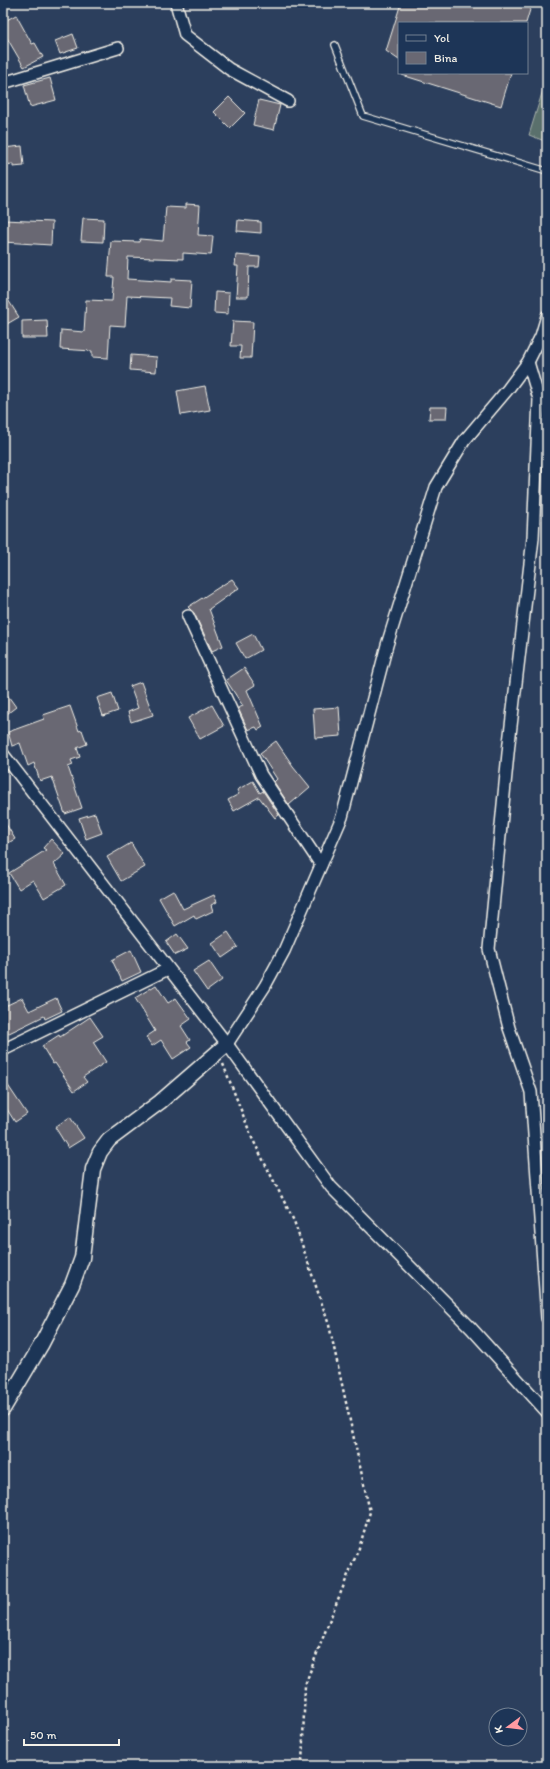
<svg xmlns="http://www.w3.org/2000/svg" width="550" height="1769" font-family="Itim,sans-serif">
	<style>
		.green { fill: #5a706c; stroke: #a7b0aa }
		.building { fill: #696873; stroke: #f4f1e8 }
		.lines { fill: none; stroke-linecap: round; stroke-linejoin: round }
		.service-casing { stroke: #f4f1e8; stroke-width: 8 }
		.minor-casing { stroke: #f4f1e8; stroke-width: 14 }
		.tertiary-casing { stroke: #f4f1e8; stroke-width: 17 }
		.path { stroke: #f4f1e8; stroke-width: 2.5; stroke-dasharray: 3 3; stroke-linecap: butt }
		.service { stroke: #1d3557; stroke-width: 5.5 }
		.minor { stroke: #1d3557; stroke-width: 11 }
		.tertiary { stroke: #1d3557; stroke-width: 14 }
	</style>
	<rect width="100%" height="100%" fill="#2c3f5d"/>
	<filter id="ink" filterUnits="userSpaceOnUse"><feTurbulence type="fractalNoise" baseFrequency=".025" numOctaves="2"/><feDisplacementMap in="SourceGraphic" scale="8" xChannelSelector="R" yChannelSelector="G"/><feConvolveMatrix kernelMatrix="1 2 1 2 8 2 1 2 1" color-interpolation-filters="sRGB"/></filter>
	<g filter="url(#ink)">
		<path class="green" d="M547,77v65l-18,-7z"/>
		<g class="building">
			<path d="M401,3h131l-6,20h-127v37l-13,-9z"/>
			<path d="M16,15l16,29 3,-1 8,14 -19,10 -17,-29 -4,2v-18z"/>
			<path d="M73,34l5,14 -18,6 -5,-13z"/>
			<path d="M402,73h109l-10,33 -99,-31z"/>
			<path d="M50,78l6,22 -26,7 -6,-22z"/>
			<path d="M229,97l16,16 -15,15 -16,-16z"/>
			<path d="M259,100l21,5 -6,25 -21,-5z"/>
			<path d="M22,146l2,20 -11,1v-3l-10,1v-17z"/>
			<path d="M186,204l14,1 -2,30 15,1 -2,19 -28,-2v6l-55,-2 -1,22 44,3v-3l21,1 -2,28 -21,-2 1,-8 -43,-2 -2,30 -15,-1 -2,33 -16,-1v-6l-32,-2 1,-19 23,2 2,-32 26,1 2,-24h-6l3,-36 28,1 1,-3 23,2 3,-34 20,1z"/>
			<path d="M83,218l21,1 -1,23 -22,-1z"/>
			<path d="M3,220l49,2 -1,23 -48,-3z"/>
			<path d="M238,220l23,2v11l-24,-2z"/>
			<path d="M236,255l24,2 -1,10h-10l-1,30h-12l2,-31h-3z"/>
			<path d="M3,292l16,25 -12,7 -4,-5z"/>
			<path d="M215,292l14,1 -1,21 -14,-1z"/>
			<path d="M47,320l1,18h-26v-17z"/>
			<path d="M233,321l20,1 -2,36h-11l1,-12h-10z"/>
			<path d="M131,355l26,2 -1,15 -26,-2z"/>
			<path d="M205,386l5,24 -29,5 -4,-24z"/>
			<path d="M430,407h17l-1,12h-17z"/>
			<path d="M232,579l7,9 -30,21 14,37 -11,5 -18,-38 -6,-6z"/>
			<path d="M253,634l8,16 -16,9 -9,-16z"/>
			<path d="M244,668l11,17 -8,5 16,37 -5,3 -2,-3 -8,3 -10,-22 5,-2 -17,-26z"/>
			<path d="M141,682l12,33 -22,7 -3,-10 10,-4 -8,-22z"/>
			<path d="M3,689l13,18 -13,10z"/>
			<path d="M112,693l6,18 -15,5 -6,-18z"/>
			<path d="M212,705l12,21 -24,13 -12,-21z"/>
			<path d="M70,706l9,25 3,-1 5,14 -10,4 3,9 -9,3 2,5 -5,2 14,41 -17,6 -13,-37 -12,4 -6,-18 -6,3 -8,-23 -8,3 -4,-14 36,-13 -1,-4z"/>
			<path d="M339,707l2,29 -26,2 -2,-29z"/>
			<path d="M276,741l17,25 17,21 -21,18 -15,-23 3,-3 -17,-26z"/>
			<path d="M253,781l7,12 3,-2 16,24 -4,3 -16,-21 -25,14 -6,-11 11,-6 -2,-4z"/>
			<path d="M95,813l7,20 -16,6 -7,-21z"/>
			<path d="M3,819l12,20 -12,7z"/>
			<path d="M51,839l14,15 -11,10 12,21 -22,13 -11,-18 -14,9 -10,-16 37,-23 -3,-2z"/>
			<path d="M131,843l14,24 -24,14 -14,-24z"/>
			<path d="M173,890l10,19 31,-14 3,7 -6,3 2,6 -17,8 -2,-4 -19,11 -16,-28z"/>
			<path d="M228,932l10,15 -16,11 -10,-15z"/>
			<path d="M177,934l11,15 -13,6 -9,-13z"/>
			<path d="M131,950l10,22 -19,9 -10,-21z"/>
			<path d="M209,961l13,19 -15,11 -14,-20z"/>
			<path d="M156,985l12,18 8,-5 15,21 -10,7 9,14 -3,2 4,5 -18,12 -12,-19 -9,6 -6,-9 9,-6 -20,-33z"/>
			<path d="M22,998l7,13 27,-13 6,13 -17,8 -1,-3 -41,20v-29z"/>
			<path d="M90,1017l13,19 -10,6 13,20 -23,15 4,5 -13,9 -19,-28 -2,1 -11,-18 17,-11 1,2z"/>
			<path d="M3,1078l24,36 -12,8 -12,-19z"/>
			<path d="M70,1117l14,21 -16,10 -13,-21z"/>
		</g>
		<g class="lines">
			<g class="service-casing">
				<path id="service" d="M335,45l28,71 184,55"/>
			</g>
			<g class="minor-casing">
				<g id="minor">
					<path d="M176,3l9,32 44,34 59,32"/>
					<path d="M3,83l115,-35"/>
					<path d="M528,362l11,37 -6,139 -24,205 -20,206 20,79 22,64 16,226"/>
					<path d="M188,616l73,159 60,90"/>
					<path d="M3,754l224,290 104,143 140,141 76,84"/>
					<path d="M227,1044l38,-58 19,-35 58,-134 45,-172 49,-158 28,-46 44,-52 20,-27 13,-26 6,-20"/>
					<path d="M3,1050l165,-81"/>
				</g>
			</g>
			<g class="tertiary-casing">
				<path id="tertiary" d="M3,1409l38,-64 31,-60 10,-27 11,-89 7,-17 9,-12 51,-38 67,-58"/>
			</g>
			<path class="path" d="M223,1064l29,74 42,83 35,104 41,187 -11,36 -29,71 -25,66 -3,81"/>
			<use href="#service" class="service"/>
			<use href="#minor" class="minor"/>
			<use href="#tertiary" class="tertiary"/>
		</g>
	</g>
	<rect width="550" height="1769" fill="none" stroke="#1d3557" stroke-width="16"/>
	<rect x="8" y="8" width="534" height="1753" fill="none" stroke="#f4f1e8" stroke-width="1.5" filter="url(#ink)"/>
	<rect x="398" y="22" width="130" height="52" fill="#1d3557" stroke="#738091"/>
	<rect x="406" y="35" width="20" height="6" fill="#1d3557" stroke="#738091"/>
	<text x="434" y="42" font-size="12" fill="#f4f1e8">Yol</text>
	<rect x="406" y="52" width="20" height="12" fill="#696873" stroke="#738091"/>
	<text x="434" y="62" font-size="12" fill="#f4f1e8">Bina</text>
	<g transform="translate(508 1727) rotate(255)"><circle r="19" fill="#1d3557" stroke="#738091"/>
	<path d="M0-3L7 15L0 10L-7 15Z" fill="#ff9aa2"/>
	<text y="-6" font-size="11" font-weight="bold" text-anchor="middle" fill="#f4f1e8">K</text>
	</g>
	<path d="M24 1739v6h95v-6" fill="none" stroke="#f4f1e8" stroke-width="2"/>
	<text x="30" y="1739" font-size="12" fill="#f4f1e8" stroke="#1d3557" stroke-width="3" paint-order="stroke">50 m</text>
</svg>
